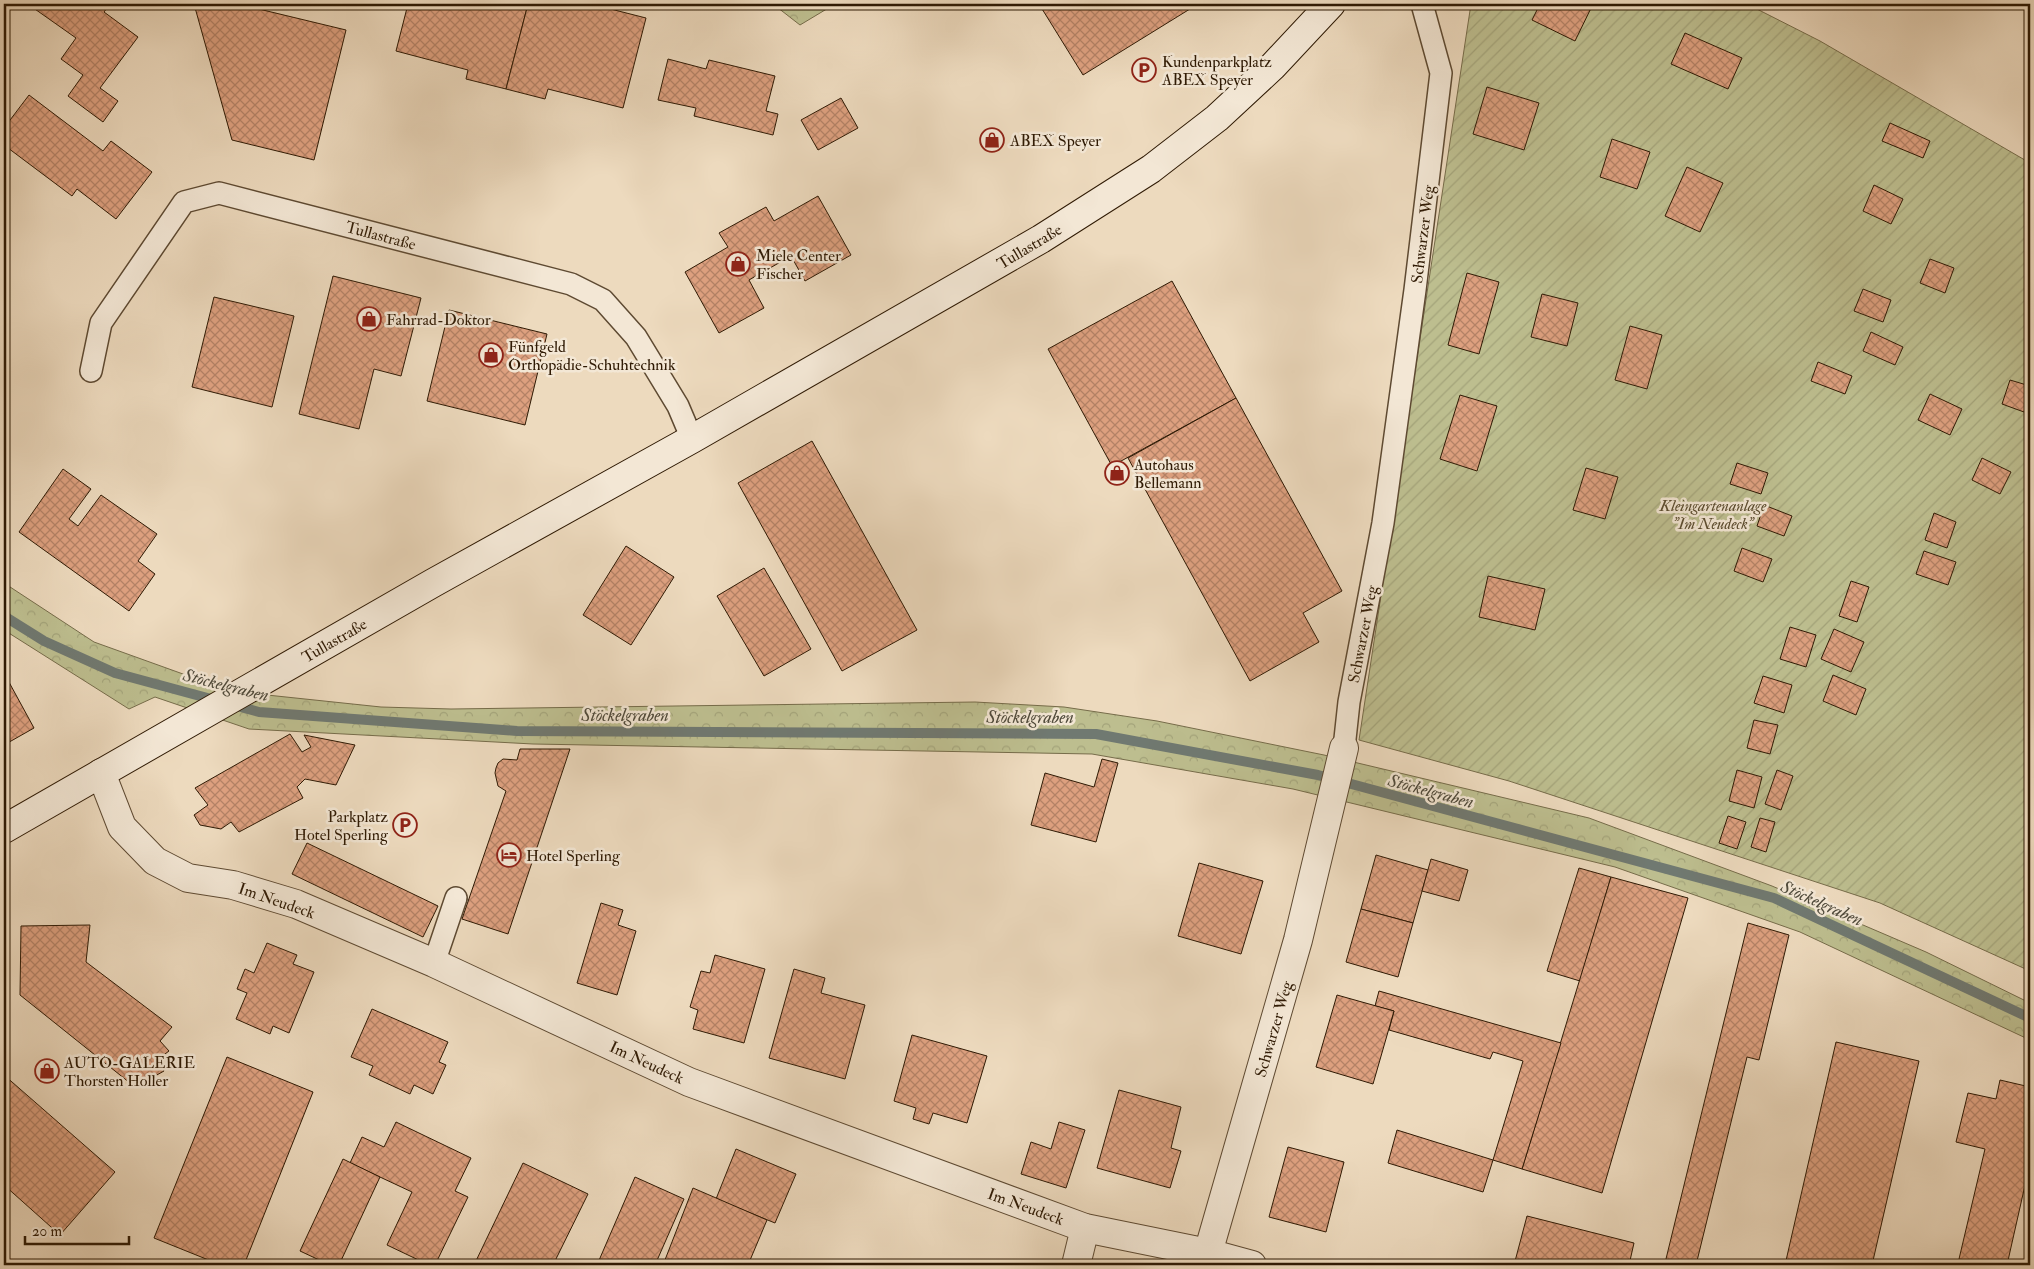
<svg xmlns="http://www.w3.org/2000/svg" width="2034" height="1269" font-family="'IM FELL Double Pica',serif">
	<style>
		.forest { fill: url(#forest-crowns); stroke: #766c4a }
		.garden { fill: url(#garden-furrows); stroke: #766c4a }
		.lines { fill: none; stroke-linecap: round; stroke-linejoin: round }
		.stream { stroke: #707971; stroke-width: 10 }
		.building { fill: url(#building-cross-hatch); stroke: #2f1a04 }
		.lane-casing { stroke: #5e4a32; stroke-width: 24 }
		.street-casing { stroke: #5e4a32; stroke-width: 30 }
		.secondary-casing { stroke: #2f1a04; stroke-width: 30 }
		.lane { stroke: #f3e7d5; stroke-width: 21 }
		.street { stroke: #f3e7d5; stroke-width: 28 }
		.secondary { stroke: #f3e7d5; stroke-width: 28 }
		.labels { text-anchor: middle; stroke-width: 5; stroke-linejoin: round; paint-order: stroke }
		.poi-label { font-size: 16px; fill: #2f1a04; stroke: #f3e7d5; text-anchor: start }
		.street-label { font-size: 16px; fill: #2f1a04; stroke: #f3e7d5 }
		.park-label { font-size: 16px; font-style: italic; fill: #5a4b2e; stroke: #f3e7d5 }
		.water-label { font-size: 18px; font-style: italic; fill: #4f4a3b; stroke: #f3e7d5 }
	</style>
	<defs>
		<pattern id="forest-crowns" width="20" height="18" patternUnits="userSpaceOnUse" patternTransform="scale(1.25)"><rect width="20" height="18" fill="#bdbe8f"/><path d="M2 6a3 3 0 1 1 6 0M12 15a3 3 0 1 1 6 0" fill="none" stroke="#a3a37a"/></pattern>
		<pattern id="garden-furrows" width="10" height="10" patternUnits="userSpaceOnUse" patternTransform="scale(1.25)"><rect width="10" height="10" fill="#bdbe8f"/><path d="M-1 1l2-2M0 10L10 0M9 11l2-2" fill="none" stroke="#a3a37a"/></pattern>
		<pattern id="building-cross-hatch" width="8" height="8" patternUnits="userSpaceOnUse" patternTransform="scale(1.25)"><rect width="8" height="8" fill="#dda07f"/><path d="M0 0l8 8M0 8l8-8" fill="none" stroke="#b48266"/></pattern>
	</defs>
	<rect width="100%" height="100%" fill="#eddabe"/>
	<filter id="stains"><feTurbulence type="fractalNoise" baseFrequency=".004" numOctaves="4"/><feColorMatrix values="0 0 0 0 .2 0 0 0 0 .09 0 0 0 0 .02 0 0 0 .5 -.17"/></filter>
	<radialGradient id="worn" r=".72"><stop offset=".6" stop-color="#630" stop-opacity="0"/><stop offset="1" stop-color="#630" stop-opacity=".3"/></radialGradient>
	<g class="forest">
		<path d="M773,4h62l-35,21z"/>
		<path d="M4,583l90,59 89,32 84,21 114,12 70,2 524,-7 89,5 93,14 167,34 265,63 183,68 154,66 104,51v37l-230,-108 -185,-65 -322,-78 -201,-35 -559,-10 -284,-15 -94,-32 -26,12 -125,-79z"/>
	</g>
	<path class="garden" d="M1471,4h276l73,37 210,122v808l-150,-68 -371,-122 -150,-41z"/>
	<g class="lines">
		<path class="stream" d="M4,616l40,25 71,32 144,39 258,19 579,3 222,41 456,123 256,120"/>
	</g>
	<g class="building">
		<path d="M34,4h76l-6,8 34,25 -38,51 18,13 -15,21 -35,-26 15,-21 -22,-16 15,-21 -44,-31z"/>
		<path d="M194,4h44l108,26 -32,130 -82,-20z"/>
		<path d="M408,4h120l-22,85 -40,-10 2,-9 -72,-19z"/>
		<path d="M528,4h63l55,14 -23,90 -75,-19 -3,10 -39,-10z"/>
		<path d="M1039,4h159l-115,71z"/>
		<path d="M1540,4h53l-18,37 -43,-21z"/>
		<path d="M1685,33l57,25 -14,31 -57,-25z"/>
		<path d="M668,59l38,10 3,-9 66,16 -9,35 12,3 -5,21 -79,-19 2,-8 -38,-8z"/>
		<path d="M1487,87l52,16 -15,47 -51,-16z"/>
		<path d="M29,95l74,56 8,-10 41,31 -36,47 -39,-30 -5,7 -68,-51v-17z"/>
		<path d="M841,98l17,30 -40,22 -17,-30z"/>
		<path d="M1890,123l40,18 -7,17 -41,-17z"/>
		<path d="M1612,139l38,13 -13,37 -37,-12z"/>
		<path d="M1687,167l36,16 -23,49 -35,-16z"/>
		<path d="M1874,185l29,14 -12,25 -28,-13z"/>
		<path d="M818,196l33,59 -46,26 -14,-25 -42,24 15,28 -45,25 -34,-61 43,-25 -9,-14 47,-26 8,14z"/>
		<path d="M1930,259l24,9 -9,25 -25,-10z"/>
		<path d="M1467,273l32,9 -20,72 -31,-9z"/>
		<path d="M333,276l88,22 -20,78 -27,-7 -15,60 -60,-15z"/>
		<path d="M1172,281l64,117 -124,68 -64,-117z"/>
		<path d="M1863,289l28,11 -8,22 -29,-11z"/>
		<path d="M1542,294l36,9 -11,43 -36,-9z"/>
		<path d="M214,297l80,19 -22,91 -80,-20z"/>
		<path d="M449,310l98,24 -22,91 -98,-24z"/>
		<path d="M1630,326l32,9 -15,54 -32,-9z"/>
		<path d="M1871,332l32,15 -8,18 -32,-14z"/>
		<path d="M1818,362l34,14 -7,18 -34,-13z"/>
		<path d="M2010,380l20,6 -6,26 -22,-8z"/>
		<path d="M1930,394l32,15 -12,26 -32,-15z"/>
		<path d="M1460,395l37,11 -20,65 -37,-12z"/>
		<path d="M1236,398l106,193 -39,22 16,29 -69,39 -122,-223z"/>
		<path d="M812,441l105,189 -75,41 -104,-188z"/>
		<path d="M1982,458l29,14 -11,22 -28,-14z"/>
		<path d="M1737,463l31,10 -7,21 -31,-10z"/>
		<path d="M1586,468l32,9 -13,42 -32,-9z"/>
		<path d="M63,469l28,20 -22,30 9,7 23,-31 56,39 -19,27 17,13 -26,37 -110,-79z"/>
		<path d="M1764,505l28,11 -8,20 -27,-10z"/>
		<path d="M1934,513l22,9 -9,26 -22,-8z"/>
		<path d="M626,546l48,31 -43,68 -48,-30z"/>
		<path d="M1742,548l30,11 -9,23 -29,-11z"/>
		<path d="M1924,551l32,11 -8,23 -32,-11z"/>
		<path d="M764,568l47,81 -47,27 -47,-80z"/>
		<path d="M1488,576l57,13 -10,41 -56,-13z"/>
		<path d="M1851,581l18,6 -12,35 -18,-6z"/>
		<path d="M1790,627l26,8 -10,32 -26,-8z"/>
		<path d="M1834,629l30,13 -13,30 -30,-13z"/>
		<path d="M4,673l30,55 -30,17z"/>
		<path d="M1833,675l33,14 -10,26 -33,-14z"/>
		<path d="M1763,676l29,9 -8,28 -30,-10z"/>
		<path d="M1754,720l24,5 -8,29 -23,-6z"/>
		<path d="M290,734l12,18 9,-5 -7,-12 51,10 -19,40 -31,-6 -8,8 6,11 -64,34 -8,-10 -10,7 -21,-4 -6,-10 14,-10 -13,-17z"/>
		<path d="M520,749h50l-62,185 -46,-15 44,-128 -8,-5 -3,-13 1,-5 2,-5 5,-4 14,1z"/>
		<path d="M1102,759l16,4 -22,79 -65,-17 14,-52 49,14z"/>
		<path d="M1737,770l25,7 -8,31 -25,-7z"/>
		<path d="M1777,770l16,6 -12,34 -16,-6z"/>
		<path d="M1728,816l18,6 -9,27 -18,-6z"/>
		<path d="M1760,818l15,4 -9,30 -15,-5z"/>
		<path d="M307,843l131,63 -15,31 -131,-63z"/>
		<path d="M1376,855l52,15 -15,53 -52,-14z"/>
		<path d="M1431,859l37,11 -9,31 -37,-10z"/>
		<path d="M1199,863l64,18 -22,73 -63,-18z"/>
		<path d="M1579,868l32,9 -31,104 -33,-10z"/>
		<path d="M1611,877l77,21 -86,295 -80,-24z"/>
		<path d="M601,903l22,7 -5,15 18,6 -19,64 -40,-12z"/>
		<path d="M1361,909l52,14 -15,54 -52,-15z"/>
		<path d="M1748,923l41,12 -30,125 -12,-3 -51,208h-21l-10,-2z"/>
		<path d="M90,925l-4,37 86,65 -12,14 9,10 -12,9 7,11 -29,16 -115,-92 1,-69z"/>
		<path d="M267,943l30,12 -4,9 21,8 -25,61 -16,-7 -3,8 -34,-15 11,-26 -10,-4 8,-20 9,4z"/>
		<path d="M715,955l50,14 -21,74 -51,-14 5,-19 -8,-3 11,-36 9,2z"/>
		<path d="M794,969l31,9 -4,15 44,12 -20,74 -76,-21z"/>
		<path d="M1379,991l182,52 -39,126 -29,-9 30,-99 -30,-9 -3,7 -101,-29 5,-19 -19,-5z"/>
		<path d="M1337,995l57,16 -21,73 -57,-17z"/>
		<path d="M372,1009l76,33 -9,20 7,3 -13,29 -19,-9 -4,9 -41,-19 4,-9 -22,-9z"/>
		<path d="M912,1035l75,21 -20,67 -34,-10 -4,11 -16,-5 3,-11 -22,-7z"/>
		<path d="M1836,1042l83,19 -47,204h-87z"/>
		<path d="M227,1057l86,35 -69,173h-23l-67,-27z"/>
		<path d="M4,1075l111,97 -55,63 -56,-50z"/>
		<path d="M2000,1080l30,7v76l-23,102h-22l-26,-6 26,-110 -29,-7 12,-49 28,6z"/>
		<path d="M1119,1090l62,17 -10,41 10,3 -11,37 -73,-20z"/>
		<path d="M396,1122l75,36 -16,33 13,6 -33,68h-6l-42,-20 25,-53 -62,-29 12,-26 22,10z"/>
		<path d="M1059,1122l26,8 -19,58 -45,-14 10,-32 20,7z"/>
		<path d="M1397,1130l96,30 -10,32 -95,-29z"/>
		<path d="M1288,1147l56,15 -18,70 -57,-15z"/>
		<path d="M736,1149l60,25 -21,49 -59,-24z"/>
		<path d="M343,1159l37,18 -41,88h-9l-30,-14z"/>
		<path d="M523,1163l65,31 -35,71h-79z"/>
		<path d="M635,1177l49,22 -29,66h-58z"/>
		<path d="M693,1188l74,32 -19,45h-85z"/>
		<path d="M1527,1216l107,27 -5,22h-115z"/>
	</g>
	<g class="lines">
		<g class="lane-casing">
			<g id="lane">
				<path d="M91,371l10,-48 83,-121 35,-9 352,91 32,16 33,37 42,69 14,33"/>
				<path d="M1344,748l5,-46 34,-179 32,-233 26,-217 -19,-69"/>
				<path d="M434,963l22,-65"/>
			</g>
		</g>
		<g class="street-casing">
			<g id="street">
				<path d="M101,773l21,54 33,34 33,17 45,7 63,19 138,59 255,119 396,146 123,25 44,12"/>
				<path d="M1208,1253l90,-313 46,-192"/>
				<path d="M1076,1265l9,-37"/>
			</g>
		</g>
		<g class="secondary-casing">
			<path id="secondary" d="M4,829l429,-246 259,-144 349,-200 110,-70 66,-51 56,-52 58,-62"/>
		</g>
		<use href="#lane" class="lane"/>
		<use href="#street" class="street"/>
		<use href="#secondary" class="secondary"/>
	</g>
	<defs>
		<g id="parking-ring" transform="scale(1.25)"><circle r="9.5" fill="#f3e7d5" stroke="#8f2418" stroke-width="1.5"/><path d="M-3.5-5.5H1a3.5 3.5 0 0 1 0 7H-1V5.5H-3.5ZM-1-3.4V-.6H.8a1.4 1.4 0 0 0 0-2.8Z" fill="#8f2418"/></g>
		<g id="shop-ring" transform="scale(1.25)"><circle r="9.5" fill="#f3e7d5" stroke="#8f2418" stroke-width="1.5"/><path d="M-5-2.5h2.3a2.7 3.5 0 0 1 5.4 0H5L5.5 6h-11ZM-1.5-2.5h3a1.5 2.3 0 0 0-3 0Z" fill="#8f2418"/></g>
		<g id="hotel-ring" transform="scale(1.25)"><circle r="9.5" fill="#f3e7d5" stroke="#8f2418" stroke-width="1.5"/><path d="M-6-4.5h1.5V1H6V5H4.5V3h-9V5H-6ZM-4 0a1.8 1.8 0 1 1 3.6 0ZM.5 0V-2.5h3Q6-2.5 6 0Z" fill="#8f2418"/></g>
	</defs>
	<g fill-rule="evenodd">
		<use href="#parking-ring" x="1144" y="70"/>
		<use href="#shop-ring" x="992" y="140"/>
		<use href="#shop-ring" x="738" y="264"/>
		<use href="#shop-ring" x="369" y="319"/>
		<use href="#shop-ring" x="491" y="355"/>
		<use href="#shop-ring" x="1117" y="473"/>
		<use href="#parking-ring" x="405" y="825"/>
		<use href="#hotel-ring" x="509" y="855"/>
		<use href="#shop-ring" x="47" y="1071"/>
	</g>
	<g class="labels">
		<g class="poi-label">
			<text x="1162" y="67">Kundenparkplatz<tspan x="1162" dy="18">ABEX Speyer</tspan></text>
			<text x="1010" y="146">ABEX Speyer</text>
			<text x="756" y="261">Miele Center<tspan x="756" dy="18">Fischer</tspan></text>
			<text x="386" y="325">Fahrrad-Doktor</text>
			<text x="508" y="352">Fünfgeld<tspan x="508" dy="18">Orthopädie-Schuhtechnik</tspan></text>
			<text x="1134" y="470">Autohaus<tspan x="1134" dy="18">Bellemann</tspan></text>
			<text x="388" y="822" text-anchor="end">Parkplatz<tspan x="388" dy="18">Hotel Sperling</tspan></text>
			<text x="526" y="861">Hotel Sperling</text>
			<text x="64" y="1068">AUTO-GALERIE<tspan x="64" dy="18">Thorsten Holler</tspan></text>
		</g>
		<g class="street-label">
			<text transform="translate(1422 234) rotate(-83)" y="6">Schwarzer Weg</text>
			<text transform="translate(381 235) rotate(15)" y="6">Tullastraße</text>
			<text transform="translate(1029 246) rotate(-31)" y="6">Tullastraße</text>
			<text transform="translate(1362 634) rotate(-79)" y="6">Schwarzer Weg</text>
			<text transform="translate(334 640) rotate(-30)" y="6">Tullastraße</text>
			<text transform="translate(277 900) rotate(19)" y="6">Im Neudeck</text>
			<text transform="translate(1273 1029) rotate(-74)" y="6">Schwarzer Weg</text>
			<text transform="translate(647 1062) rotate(25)" y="6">Im Neudeck</text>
			<text transform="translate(1026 1206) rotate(20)" y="6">Im Neudeck</text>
		</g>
		<g class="park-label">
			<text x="1713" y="511">Kleingartenanlage<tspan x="1713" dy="18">"Im Neudeck"</tspan></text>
		</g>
		<g class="water-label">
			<text transform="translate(226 685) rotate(14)" y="6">Stöckelgraben</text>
			<text x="625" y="721">Stöckelgraben</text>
			<text x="1030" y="723">Stöckelgraben</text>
			<text transform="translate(1431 791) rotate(15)" y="6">Stöckelgraben</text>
			<text transform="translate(1822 903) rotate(24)" y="6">Stöckelgraben</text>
		</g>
	</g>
	<rect width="2034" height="1269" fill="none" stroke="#eddabe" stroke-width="20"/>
	<rect x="5" y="5" width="2024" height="1259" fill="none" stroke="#2f1a04" stroke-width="2.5"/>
	<rect x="10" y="10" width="2014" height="1249" fill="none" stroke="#2f1a04"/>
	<path d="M25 1236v8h104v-8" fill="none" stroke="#2f1a04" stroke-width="2.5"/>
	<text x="32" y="1236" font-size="15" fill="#2f1a04" stroke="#f3e7d5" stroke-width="4" paint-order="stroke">20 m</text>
	<rect width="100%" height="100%" filter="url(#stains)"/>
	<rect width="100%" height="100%" fill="url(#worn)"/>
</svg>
